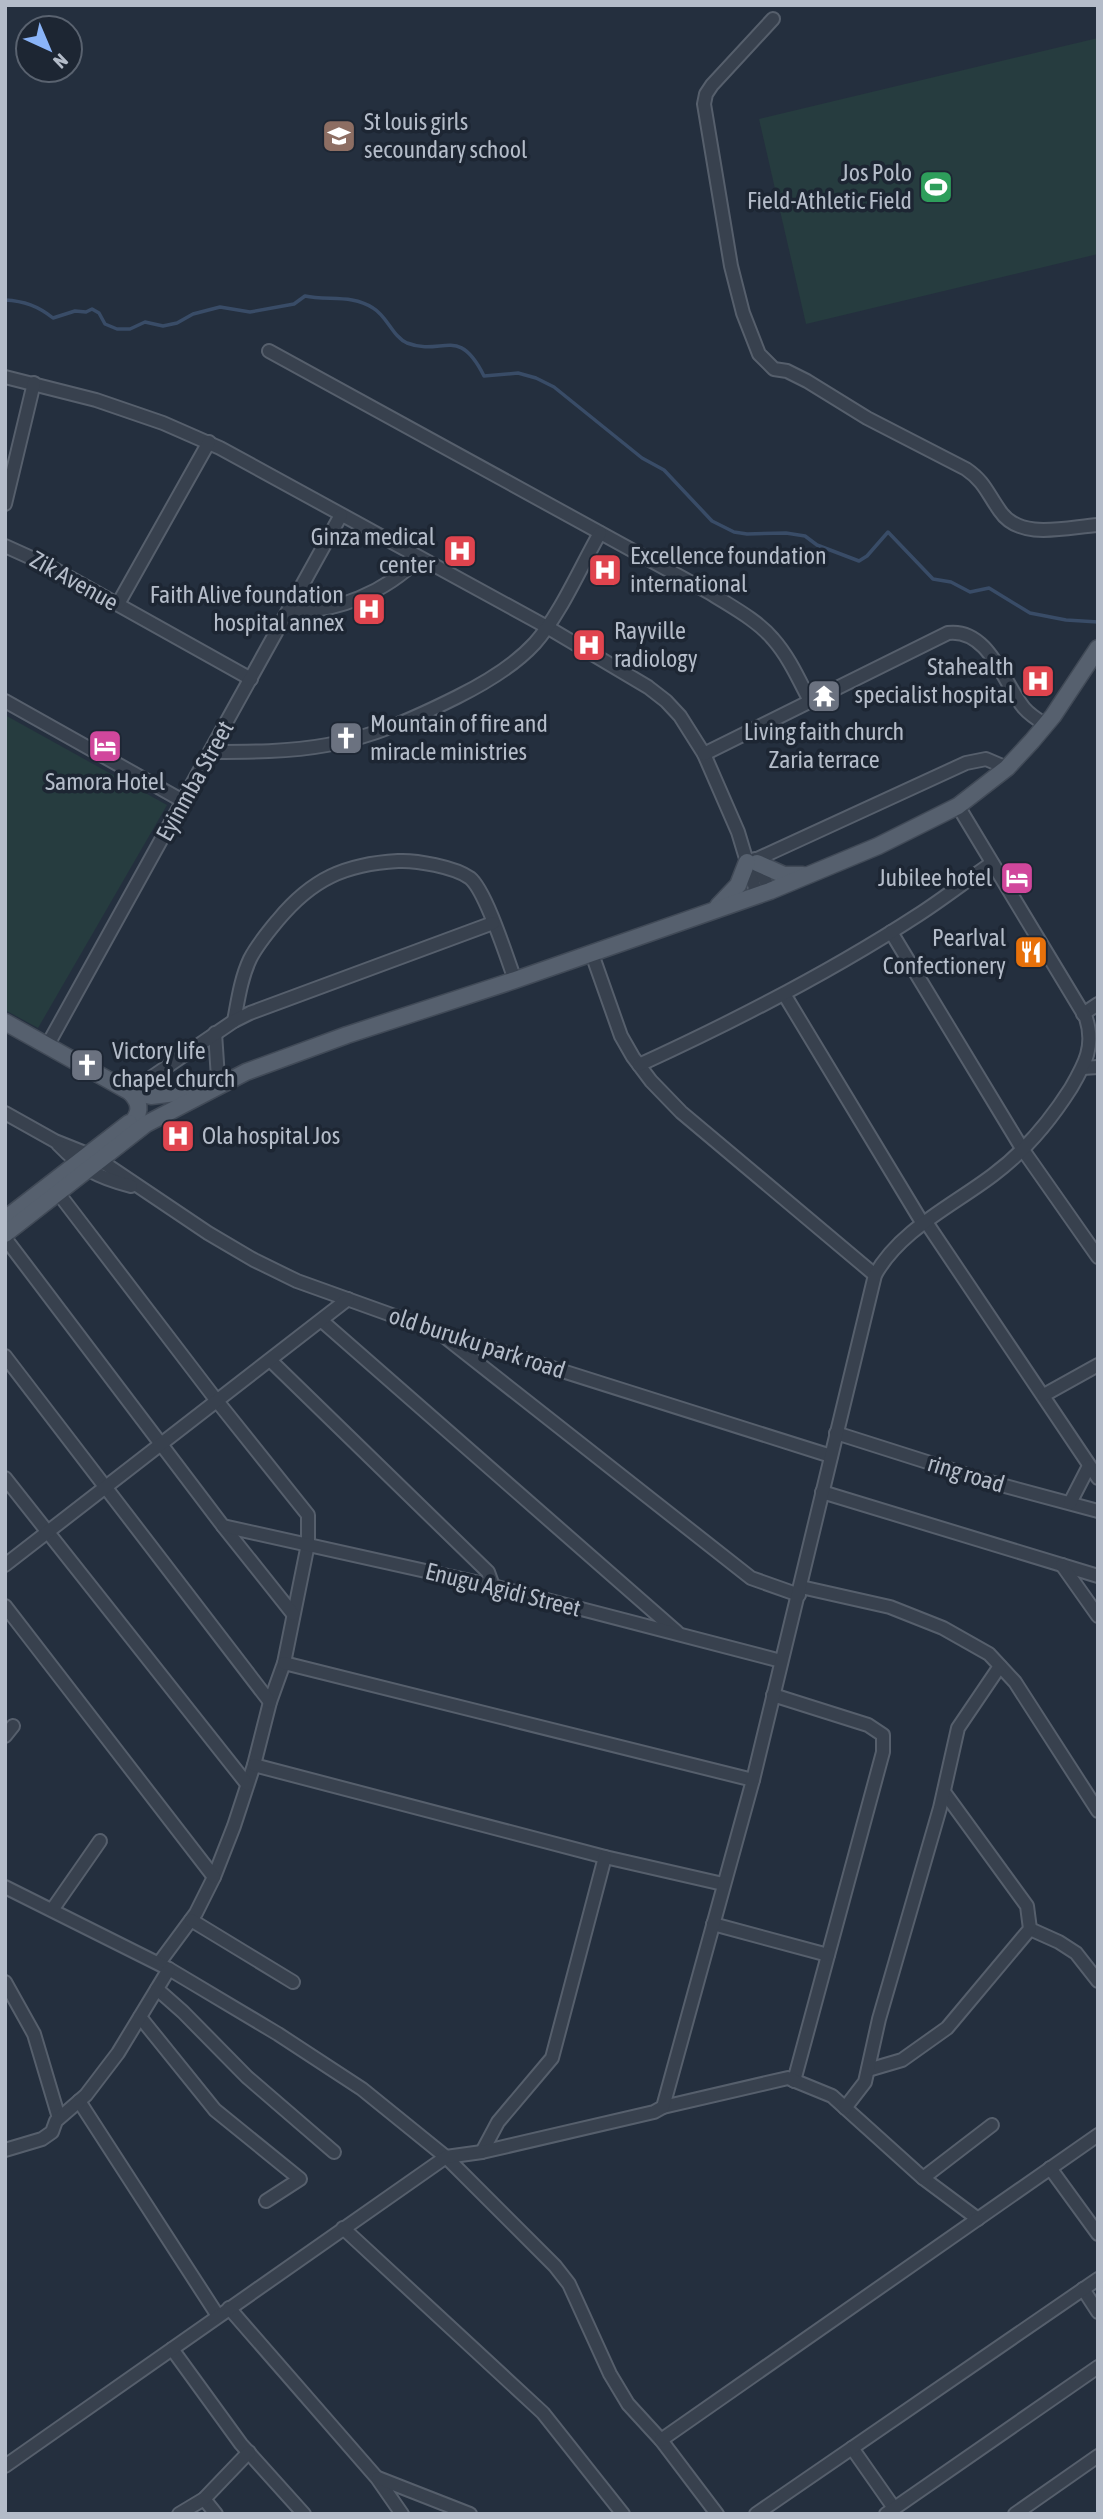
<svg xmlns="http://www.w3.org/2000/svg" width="1103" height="2519" font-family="'Asap Condensed',sans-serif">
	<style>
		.green { fill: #263c3f }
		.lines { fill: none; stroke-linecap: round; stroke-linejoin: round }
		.stream { stroke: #394c67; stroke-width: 3.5 }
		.minor-casing { stroke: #565f6c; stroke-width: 16 }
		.major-casing { stroke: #414a57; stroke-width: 19 }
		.minor { stroke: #38414e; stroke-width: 12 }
		.major { stroke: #56606e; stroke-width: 16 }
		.labels { text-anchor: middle; stroke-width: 7; stroke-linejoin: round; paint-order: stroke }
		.poi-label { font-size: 24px; fill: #b4bcc9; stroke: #1d2633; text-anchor: start }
		.street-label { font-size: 24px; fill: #b4bcc9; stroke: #1d2633 }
	</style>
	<rect width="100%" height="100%" fill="#242f3e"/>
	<g class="green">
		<path d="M1098,38v216l-292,70 -47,-205z"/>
		<path d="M5,715l162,90 -129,223 -33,-18z"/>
	</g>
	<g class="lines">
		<path class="stream" d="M5,300c19,1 33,6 48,18l22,-7 11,1 6,-3 7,4 6,11 12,5h13l15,-7 18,4 14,-3 16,-9 27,-7 30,5 44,-8 11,-8c22,5 47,-2 68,12 14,8 20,29 34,35 36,14 51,-19 77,33l34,-3 18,5 18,9 88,71 22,12 48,51 22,11 13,2 39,-1 19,3 12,9 42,16 8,-5 21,-24 45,47 18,3 19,10 19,-4 41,25 36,7 32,2"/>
		<g class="minor-casing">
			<g id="minor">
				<path d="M773,19l-61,66 -6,9 -2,10 27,162 12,47 16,41 15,15 13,2 20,10 60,37 99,51c19,13 21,24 34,42 20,30 67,16 98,14"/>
				<path d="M269,351l441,242c22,14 47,27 63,46 16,18 26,41 37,62"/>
				<path d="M5,377l91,23 67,23 57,25 327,179 101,60 18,14 14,15 24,38 34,78 19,63"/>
				<path d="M5,504l29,-121"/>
				<path d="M5,546l42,19 204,114"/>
				<path d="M118,604l91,-162"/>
				<path d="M289,610c46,5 99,-20 130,-52"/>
				<path d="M5,701l178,100"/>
				<path d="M211,752c38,0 78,0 116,-7 46,-8 88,-27 130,-48 28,-14 57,-31 78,-54 25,-28 46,-77 65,-110"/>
				<path d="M704,754l244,-121c41,-5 56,51 76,75 6,7 14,12 22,17"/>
				<path d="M755,859l15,32"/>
				<path d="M755,860l211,-97 20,-4 21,9"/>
				<path d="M891,932l132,218 75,107"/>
				<path d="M592,954l29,82 12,21 18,24 30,31 194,163"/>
				<path d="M784,994l139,230"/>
				<path d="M1083,1014l15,-10"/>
				<path d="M234,1021c4,-21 7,-43 16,-62 7,-14 18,-27 28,-39 34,-41 67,-56 120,-59 18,-1 57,6 72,17 16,13 37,80 45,102"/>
				<path d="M215,1033l3,45"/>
				<path d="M47,1046l294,-531"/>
				<path d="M639,1065c96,-44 190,-92 279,-150 25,-16 49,-35 74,-52"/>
				<path d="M1083,1068l15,-1"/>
				<path d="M130,1092l104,-71 16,-8 243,-90"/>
				<path d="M5,1113l50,28 40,16 113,76 46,27 43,21 142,51 392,124"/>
				<path d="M58,1144c24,25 39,33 73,42"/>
				<path d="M59,1194l158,207 91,114v29l-24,119 -14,39 -16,63 -20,61 -20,51 -18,36 -37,50"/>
				<path d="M926,1222l172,256"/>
				<path d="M5,1238l218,288 70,88"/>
				<path d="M322,1321l355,311"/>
				<path d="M445,1337l306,241 48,17"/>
				<path d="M5,1356l265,346"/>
				<path d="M270,1360l218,212 5,14"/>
				<path d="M1044,1395l54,-30"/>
				<path d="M836,1433l154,49 108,29"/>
				<path d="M5,1478l242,306"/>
				<path d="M822,1492l276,84"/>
				<path d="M1070,1503l19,-37"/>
				<path d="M223,1526l270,60 288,75"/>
				<path d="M5,1565l343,-266"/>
				<path d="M1062,1565l36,51"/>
				<path d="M801,1587l89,20 53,21 46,26 26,28 83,129"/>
				<path d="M5,1606l209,271"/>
				<path d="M284,1663l469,117"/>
				<path d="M773,1695l95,30 15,10v17l-89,329"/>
				<path d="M5,1736l8,-10"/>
				<path d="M254,1765l351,92 118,27"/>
				<path d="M5,1887l164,82 109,65 84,55 84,68 109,109 14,18 41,90 18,30 33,36 56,74"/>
				<path d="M52,1910l48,-69"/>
				<path d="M191,1920l102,62"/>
				<path d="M713,1924l115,31"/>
				<path d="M1030,1929l29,13 17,11 22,28"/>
				<path d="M5,1982l29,52 25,84"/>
				<path d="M157,1989l26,23 64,65 87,75"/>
				<path d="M140,2017l75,93 85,69 -34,22"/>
				<path d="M868,2070l34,-10 45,-32 83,-99 -3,-23 -83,-114"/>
				<path d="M79,2101l139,215"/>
				<path d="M663,2107l125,-29 44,18 91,82 55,41"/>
				<path d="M845,2108l20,-26 14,-63 61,-211 18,-80 42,-62"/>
				<path d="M5,2150l37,-11 10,-7 4,-11 30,-26 32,-42 51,-84"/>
				<path d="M482,2152l16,-30 54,-64 53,-201"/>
				<path d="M1050,2168l48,66"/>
				<path d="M923,2178l69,-53"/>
				<path d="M343,2228l200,185 80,101"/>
				<path d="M1083,2289l15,23"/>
				<path d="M229,2308l148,170 25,36"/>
				<path d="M172,2349l69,95 63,70"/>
				<path d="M661,2440l437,-305"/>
				<path d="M852,2448l42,60"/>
				<path d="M5,2466l441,-309 36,-5 172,-40 9,-5 90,-327 122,-505c25,-45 77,-69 118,-100 31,-23 57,-54 78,-87 14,-24 24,-42 15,-70l-128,-212"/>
				<path d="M378,2478l92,36"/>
				<path d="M204,2499l12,15"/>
				<path d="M179,2514l25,-15 45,-47"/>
				<path d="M756,2514l342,-235"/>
				<path d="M886,2514l212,-147"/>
				<path d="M1015,2514l83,-58"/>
			</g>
		</g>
		<g class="major-casing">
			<g id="major">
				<path d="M757,863l27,12h19"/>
				<path d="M718,906l20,-21 9,-23"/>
				<path d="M5,1022l125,70 21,4 33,-4"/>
				<path d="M130,1092c8,8 12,17 4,28"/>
				<path d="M5,1219l124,-96"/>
				<path d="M5,1234l141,-110 100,-52 101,-37 168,-55 255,-89 108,-45 80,-40 49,-38 25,-27 21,-25 45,-68"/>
			</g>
		</g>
		<use href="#minor" class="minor"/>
		<use href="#major" class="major"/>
	</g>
	<defs>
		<g id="school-square" transform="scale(1.75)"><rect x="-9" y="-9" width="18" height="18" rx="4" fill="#8d6e63" stroke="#1d2633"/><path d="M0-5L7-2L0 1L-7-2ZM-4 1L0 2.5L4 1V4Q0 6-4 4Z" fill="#fff"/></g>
		<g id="stadium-square" transform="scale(1.75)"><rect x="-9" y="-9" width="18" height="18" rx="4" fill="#2e9e5b" stroke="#1d2633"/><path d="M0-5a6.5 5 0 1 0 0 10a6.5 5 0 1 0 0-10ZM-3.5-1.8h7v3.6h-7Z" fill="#fff"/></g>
		<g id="hospital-square" transform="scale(1.75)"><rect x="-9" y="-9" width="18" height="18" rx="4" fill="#e0444e" stroke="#1d2633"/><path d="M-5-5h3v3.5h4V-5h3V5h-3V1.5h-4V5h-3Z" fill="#fff"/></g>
		<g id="temple-square" transform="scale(1.75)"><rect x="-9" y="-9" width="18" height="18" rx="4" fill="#6b7280" stroke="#1d2633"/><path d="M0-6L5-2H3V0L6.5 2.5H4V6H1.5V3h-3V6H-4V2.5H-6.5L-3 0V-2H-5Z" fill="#fff"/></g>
		<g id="church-square" transform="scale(1.75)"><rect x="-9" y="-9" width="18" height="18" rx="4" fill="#6b7280" stroke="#1d2633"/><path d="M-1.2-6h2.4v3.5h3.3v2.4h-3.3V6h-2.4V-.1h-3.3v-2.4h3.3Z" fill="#fff"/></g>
		<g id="hotel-square" transform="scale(1.75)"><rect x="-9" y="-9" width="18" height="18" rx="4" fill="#d1479c" stroke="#1d2633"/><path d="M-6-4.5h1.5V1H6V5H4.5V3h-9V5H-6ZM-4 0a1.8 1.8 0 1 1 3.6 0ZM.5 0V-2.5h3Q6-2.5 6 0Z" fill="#fff"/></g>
		<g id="restaurant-square" transform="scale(1.75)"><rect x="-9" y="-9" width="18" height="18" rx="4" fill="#e8710a" stroke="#1d2633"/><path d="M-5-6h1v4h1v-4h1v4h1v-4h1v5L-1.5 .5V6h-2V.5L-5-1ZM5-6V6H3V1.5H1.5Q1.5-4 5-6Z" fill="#fff"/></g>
	</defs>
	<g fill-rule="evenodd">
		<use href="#school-square" x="339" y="136"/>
		<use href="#stadium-square" x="936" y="187"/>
		<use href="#hospital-square" x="460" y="551"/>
		<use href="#hospital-square" x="605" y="570"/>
		<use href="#hospital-square" x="369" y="609"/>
		<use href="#hospital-square" x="589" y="645"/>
		<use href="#hospital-square" x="1038" y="681"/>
		<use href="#temple-square" x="824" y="696"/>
		<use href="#church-square" x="346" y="738"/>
		<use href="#hotel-square" x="105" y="746"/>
		<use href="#hotel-square" x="1017" y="878"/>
		<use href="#restaurant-square" x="1031" y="952"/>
		<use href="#church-square" x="87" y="1065"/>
		<use href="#hospital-square" x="178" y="1136"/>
	</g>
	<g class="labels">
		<g class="poi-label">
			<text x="364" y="130">St louis girls<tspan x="364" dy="28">secoundary school</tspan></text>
			<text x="912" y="181" text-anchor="end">Jos Polo<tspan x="912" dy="28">Field-Athletic Field</tspan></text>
			<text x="435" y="545" text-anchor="end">Ginza medical<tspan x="435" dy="28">center</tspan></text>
			<text x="630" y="564">Excellence foundation<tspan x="630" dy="28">international</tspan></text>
			<text x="344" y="603" text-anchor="end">Faith Alive foundation<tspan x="344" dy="28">hospital annex</tspan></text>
			<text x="614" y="639">Rayville<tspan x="614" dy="28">radiology</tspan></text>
			<text x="1014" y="675" text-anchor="end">Stahealth<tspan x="1014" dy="28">specialist hospital</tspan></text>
			<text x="370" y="732">Mountain of fire and<tspan x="370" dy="28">miracle ministries</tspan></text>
			<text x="824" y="740" text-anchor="middle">Living faith church<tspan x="824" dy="28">Zaria terrace</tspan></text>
			<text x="105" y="790" text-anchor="middle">Samora Hotel</text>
			<text x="992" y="886" text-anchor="end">Jubilee hotel</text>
			<text x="1006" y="946" text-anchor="end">Pearlval<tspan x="1006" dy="28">Confectionery</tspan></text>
			<text x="112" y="1059">Victory life<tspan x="112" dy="28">chapel church</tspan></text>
			<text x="202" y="1144">Ola hospital Jos</text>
		</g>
		<g class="street-label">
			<text transform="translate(74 581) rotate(29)" y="8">Zik Avenue</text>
			<text transform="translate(195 781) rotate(-61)" y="8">Eyinmba Street</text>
			<text transform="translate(477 1343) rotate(18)" y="8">old buruku park road</text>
			<text transform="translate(966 1474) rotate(17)" y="8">ring road</text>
			<text transform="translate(503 1590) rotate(14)" y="8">Enugu Agidi Street</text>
		</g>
	</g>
	<rect width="1103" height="2519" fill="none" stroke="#b4bcc9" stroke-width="14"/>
	<g transform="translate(49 49) rotate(136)"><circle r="33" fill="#1d2633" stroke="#59626f" stroke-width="2"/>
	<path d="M0-5L12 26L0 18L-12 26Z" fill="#8ab4f8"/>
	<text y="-10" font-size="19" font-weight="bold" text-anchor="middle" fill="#b4bcc9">N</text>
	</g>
</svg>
